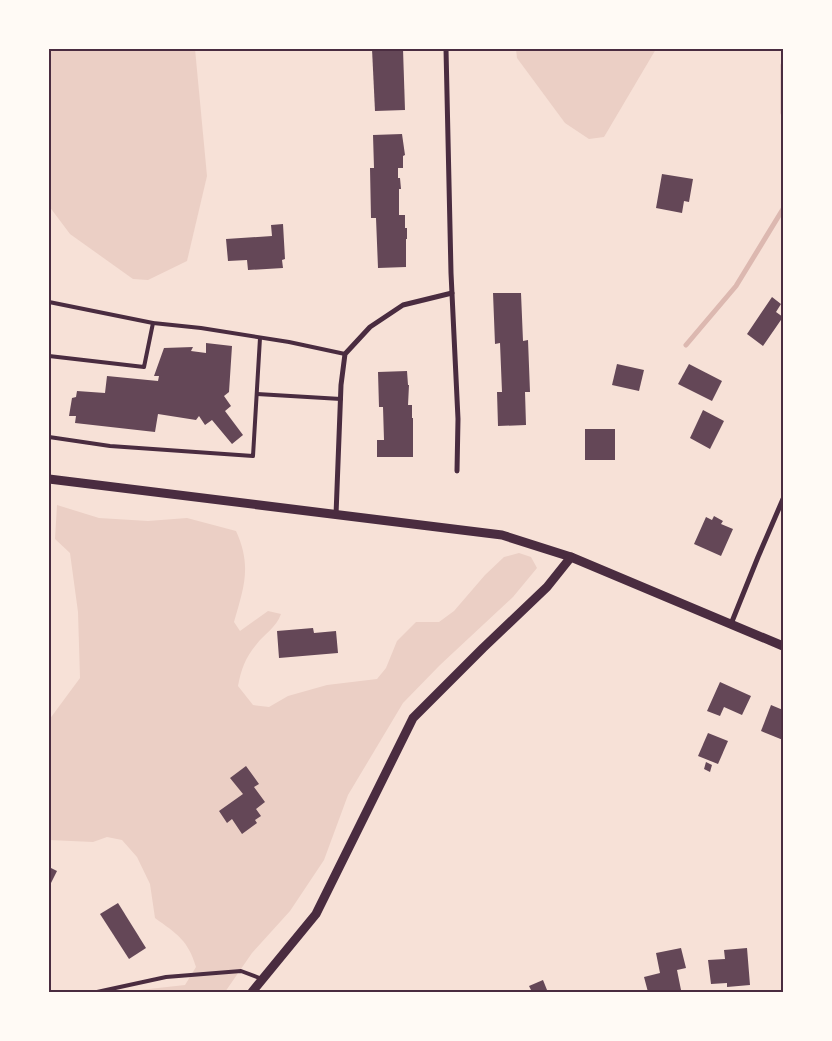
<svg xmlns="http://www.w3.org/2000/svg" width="832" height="1041" font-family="Georgia,serif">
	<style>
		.green { fill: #ebcfc5 }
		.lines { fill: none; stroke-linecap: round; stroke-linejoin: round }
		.stream { stroke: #dcb8b0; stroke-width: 5 }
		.building { fill: #644757 }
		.service { stroke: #4a2c40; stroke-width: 4 }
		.minor { stroke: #4a2c40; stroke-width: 5 }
		.tertiary { stroke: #4a2c40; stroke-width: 9 }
		.neatline { fill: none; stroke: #4a2c40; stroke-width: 2 }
	</style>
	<rect width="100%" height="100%" fill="#f7e1d7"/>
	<g class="green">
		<path d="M49,49h146l12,127 -20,85 -39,19 -15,-1 -63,-45 -21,-28z"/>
		<path d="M516,49h140l-52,88 -15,2 -24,-16 -48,-65z"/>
		<path d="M57,505l42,13 49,3 39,-3 49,13c16,35 8,56 -2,91l6,9 28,-20 13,3c-5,14 -17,20 -25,31 -11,13 -15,25 -18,41l15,19 16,2 19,-11 39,-11 50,-6 9,-11 11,-27 19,-19h23l15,-11 31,-36 19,-18 15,-4 12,4 6,11 -24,29 -73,68 -37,38 -55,92 -24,65 -34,51 -38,42 -27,39h-103l63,-7 11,-18c-8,-27 -19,-33 -41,-49l-5,-34 -13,-27 -15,-17 -15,-3 -14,5 -44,-2v-120l31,-42 -2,-66 -8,-59 -15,-14z"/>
	</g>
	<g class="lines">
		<g class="stream">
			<path d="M783,65v48"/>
			<path d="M686,345l50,-59 47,-77"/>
		</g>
	</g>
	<g class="building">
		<path d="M372,49h31l2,61 -30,1z"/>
		<path d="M402,134l3,21 -2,1v12h-5v10h2l1,11h-2v26h6v13h2v11h-1v28l-28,1 -2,-50h-5l-1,-50h4l-1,-33z"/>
		<path d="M662,174l31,5 -4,23 -5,-1 -2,12 -26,-5z"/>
		<path d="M283,224l2,35 -3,1 1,8 -35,2 -1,-10 -19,1 -2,-22 46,-3 -1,-11z"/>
		<path d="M493,293h28l2,48 5,-1 2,52h-5l1,33 -28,1 -1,-34h5l-2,-49 -5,1z"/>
		<path d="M772,297l9,7 -5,8 7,5 -20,29 -16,-12z"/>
		<path d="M206,343l26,3 -3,46 -5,4 7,10 -6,5 18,24 -11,9 -20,-24 -7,5 -6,-9 -3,4 -38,-6 -3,18 -80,-9 1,-7h-7l3,-18 4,-1 1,-6 28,2 2,-17 51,5 1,-5h-5l10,-28 29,-1 -2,4 15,2z"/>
		<path d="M617,364l27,6 -5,21 -27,-6z"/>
		<path d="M689,364l33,17 -10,20 -34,-17z"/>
		<path d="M407,371l1,14h1l-1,20h4v13h1v39h-36v-17h7l-1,-33h-4l-1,-35z"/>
		<path d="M703,410l21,11 -14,28 -20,-11z"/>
		<rect x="585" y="429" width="30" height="31"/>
		<path d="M714,516l9,5 -2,3 12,5 -12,27 -27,-12 12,-27 6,3z"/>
		<path d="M313,628l1,5 22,-2 2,22 -59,5 -2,-27z"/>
		<path d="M720,682l31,14 -9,19 -18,-8 -4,9 -13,-5z"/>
		<path d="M771,705l12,5v30l-22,-9z"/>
		<path d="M708,733l20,8 -10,23 -20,-8z"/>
		<path d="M706,762l6,3 -2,7 -6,-3z"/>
		<path d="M246,766l13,18 -5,3 11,15 -9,7 5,7 -6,4 2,3 -15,11 -10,-15 -5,4 -8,-12 24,-17 -13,-16z"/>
		<path d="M49,867l8,4 -8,16z"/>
		<path d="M118,903l28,45 -17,11 -29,-45z"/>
		<path d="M681,948l5,20 -9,2 4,20 -9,2h-24l-4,-15 16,-4 -4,-20z"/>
		<path d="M747,948l3,37 -23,2v-4l-16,1 -3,-24 17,-1 -1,-9z"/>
		<path d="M543,980l4,10 -5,2h-10l-3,-6z"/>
	</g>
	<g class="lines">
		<g class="service">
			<path d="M49,302l104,21 48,5 88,14 56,12"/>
			<path d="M49,356l95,11 9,-44"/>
			<path d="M257,394l84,5"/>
			<path d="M49,437l61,9 143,10 7,-118"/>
			<path d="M97,992l69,-15 75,-6 21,8"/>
		</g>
		<g class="minor">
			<path d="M446,49l5,224 7,146 -1,52"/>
			<path d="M336,515l5,-130 4,-31 25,-27 33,-22 49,-12"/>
			<path d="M731,624l27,-67 25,-58"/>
		</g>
		<g class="tertiary">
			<path d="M49,479l453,56 69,22 212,89"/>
			<path d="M252,992l64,-78 97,-196 70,-70 64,-61 24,-30"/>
		</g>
	</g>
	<rect width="832" height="1041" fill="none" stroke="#fffaf5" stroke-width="100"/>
	<rect x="50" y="50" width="732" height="941" class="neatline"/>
</svg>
